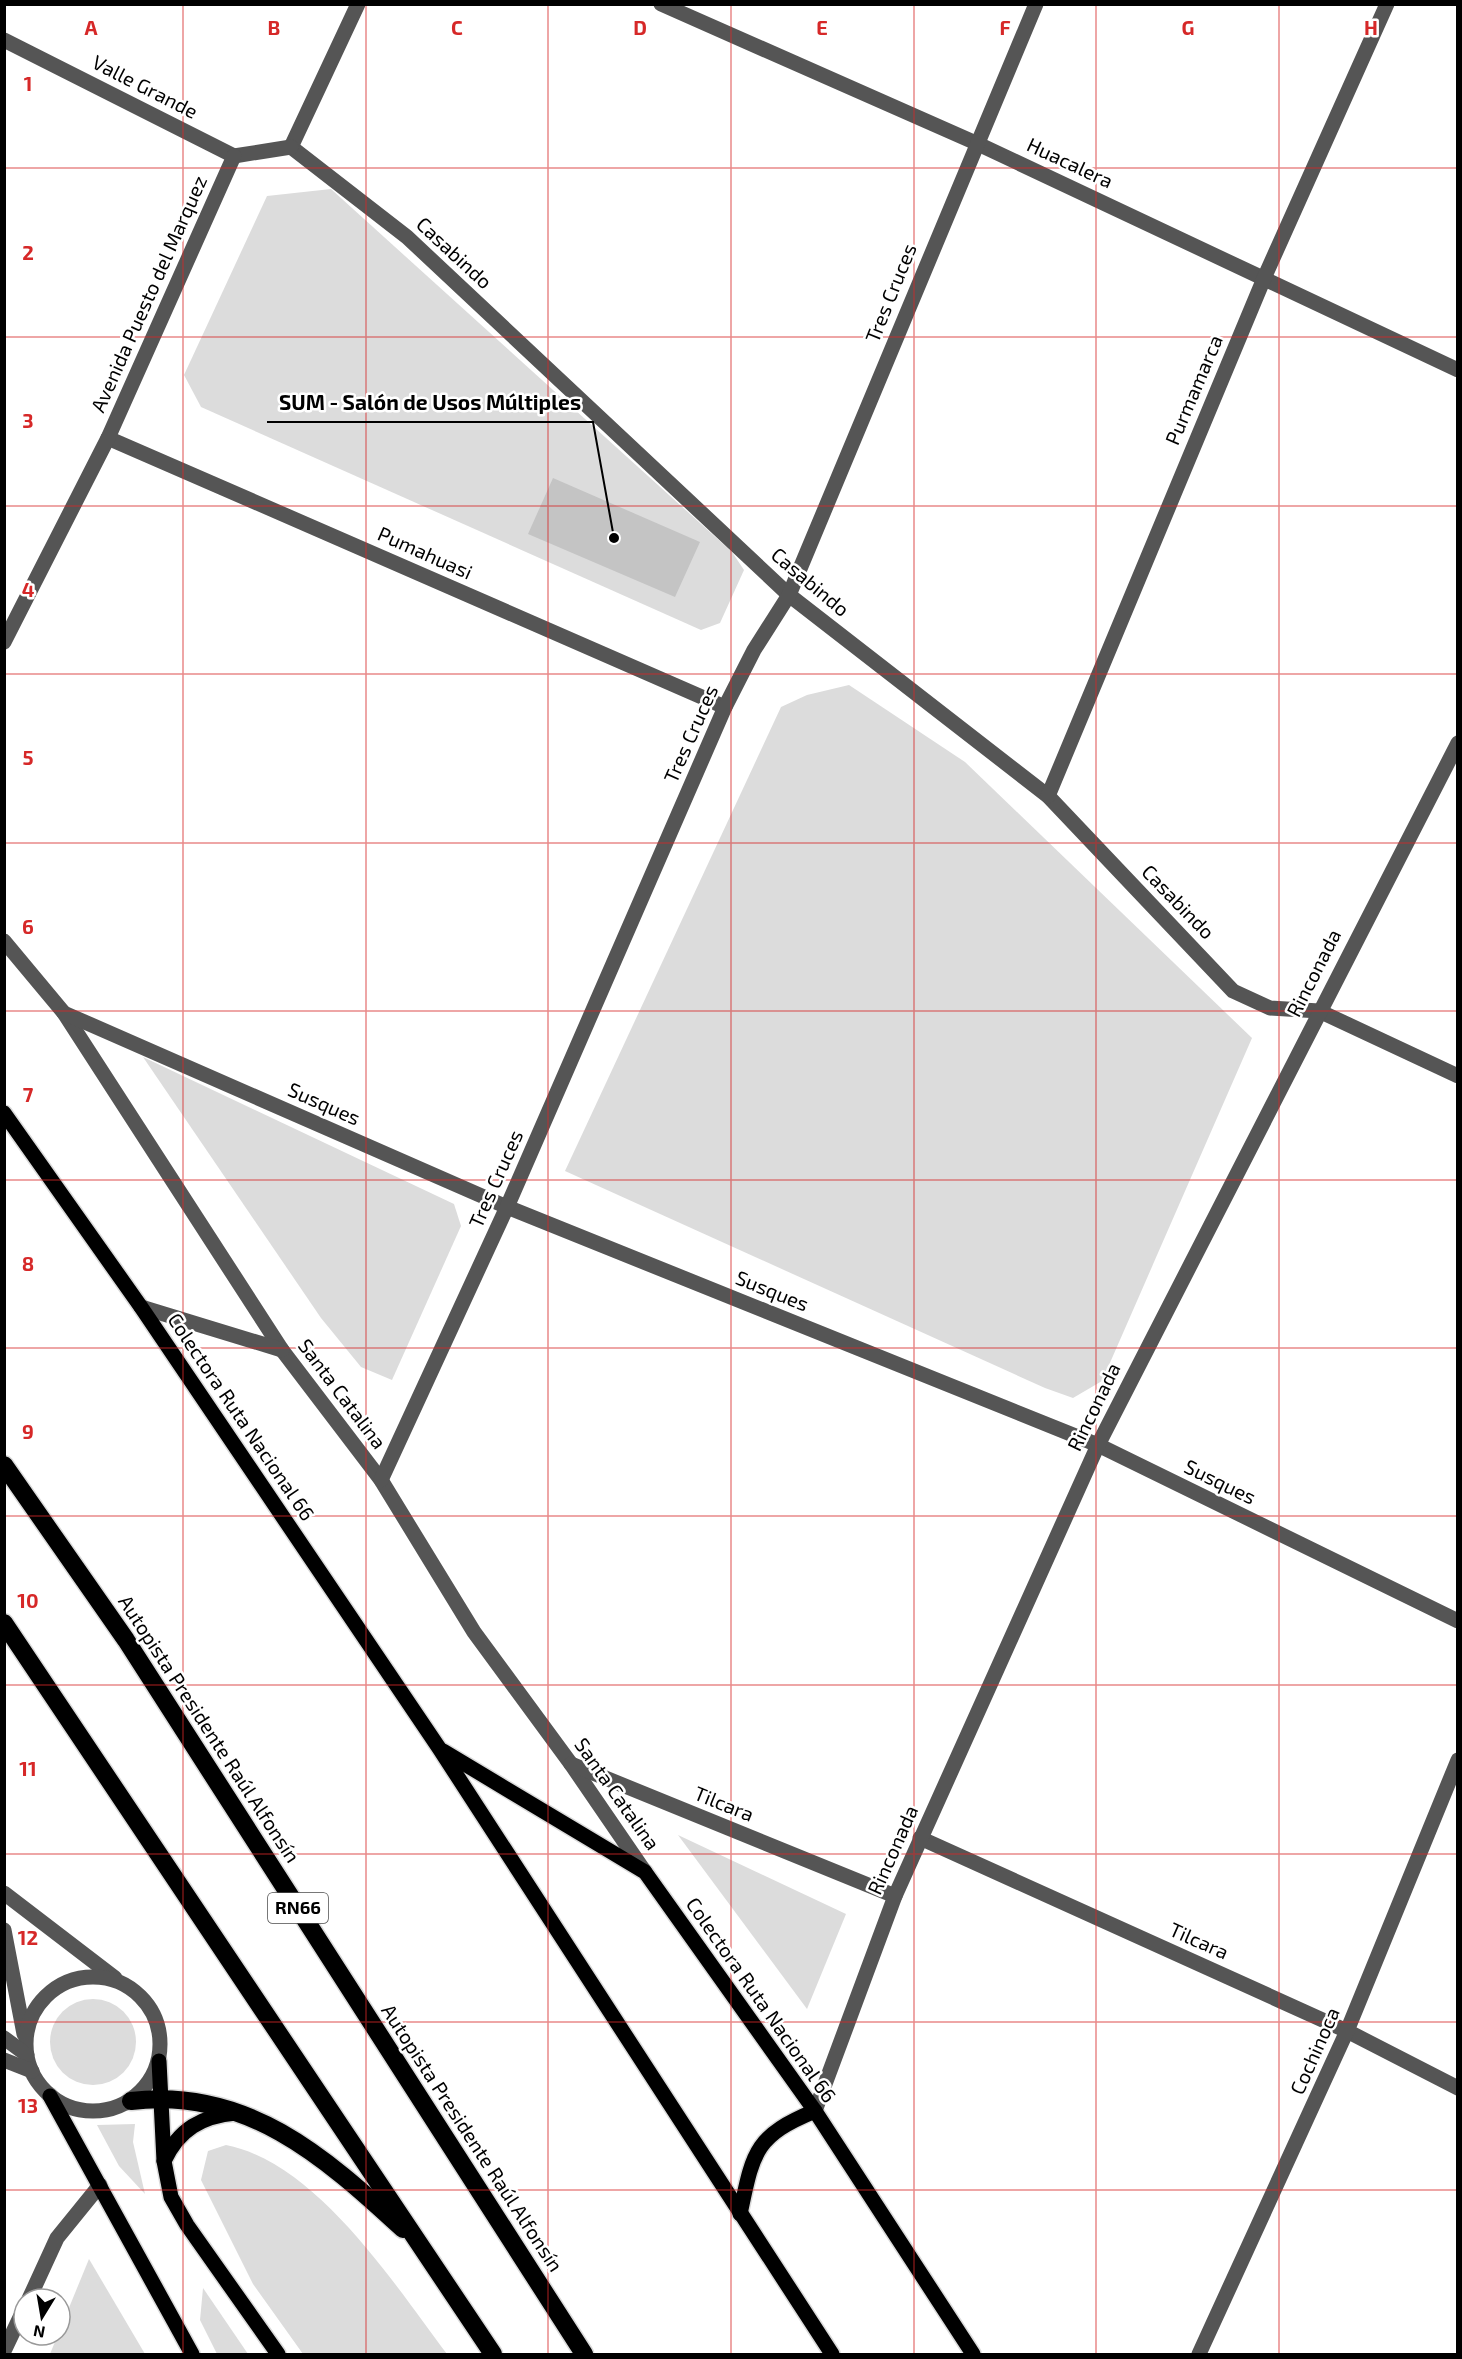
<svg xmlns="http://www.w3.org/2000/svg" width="1462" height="2359" font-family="'Exo 2',sans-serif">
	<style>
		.green { fill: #dcdcdc }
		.building { fill: #c4c4c4 }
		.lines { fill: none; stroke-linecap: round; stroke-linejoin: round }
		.major-casing { stroke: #dbdbdb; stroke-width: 18 }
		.highway-casing { stroke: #dbdbdb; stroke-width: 21 }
		.minor { stroke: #555; stroke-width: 15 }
		.major { stroke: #000; stroke-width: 15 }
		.highway { stroke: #000; stroke-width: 18 }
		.grid { fill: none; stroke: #d62828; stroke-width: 1.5; stroke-opacity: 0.55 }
		.labels { text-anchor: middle; stroke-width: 5; stroke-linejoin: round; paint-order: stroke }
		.shield { fill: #fff; stroke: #4c4c4c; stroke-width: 1.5 }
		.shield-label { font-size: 18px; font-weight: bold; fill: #000 }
		.street-label { font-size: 20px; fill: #000; stroke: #fff }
		.grid-label { font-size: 20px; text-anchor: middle; font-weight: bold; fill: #d62828; stroke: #fff; stroke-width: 5; stroke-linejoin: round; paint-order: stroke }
		.leader { fill: none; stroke: #000; stroke-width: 2 }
		.callout-dot { fill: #000; stroke: #fff; stroke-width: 2 }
		.callout-label { font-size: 21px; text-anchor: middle; font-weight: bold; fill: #000; stroke: #fff; stroke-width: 5; stroke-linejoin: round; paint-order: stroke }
	</style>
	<rect width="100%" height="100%" fill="#fff"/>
	<g class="green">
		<path d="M331,189l401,363 12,18 -24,53 -19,7 -500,-223 -17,-32 83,-179z"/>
		<path d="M849,685l116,77 287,276 -150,343 -29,17 -28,-10 -480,-217 216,-464 26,-12z"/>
		<path d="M143,1057l311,147 7,22 -69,154 -31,-13 -40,-49z"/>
		<path d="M678,1835l168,79 -39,95z"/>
		<circle cx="93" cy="2042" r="43"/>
		<path d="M135,2124l-2,18 12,52 -26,-28 -22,-41z"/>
		<path d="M226,2145c91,18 168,139 221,209h-144l-50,-70 -52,-104 7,-29z"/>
		<path d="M89,2259l56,95h-95z"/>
		<path d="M203,2288l45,66h-31l-17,-34z"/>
	</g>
	<path class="building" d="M553,478l147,64 -25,55 -147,-63z"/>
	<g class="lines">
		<g class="major-casing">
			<g id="major">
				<path d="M4,1113l137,194 298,441 393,606"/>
				<path d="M443,1751l202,121 170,239 158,243"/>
				<path d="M159,2061l5,100 7,36 16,28 91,129"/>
				<path d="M50,2096l142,258"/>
				<path d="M164,2161c15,-32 38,-45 72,-48"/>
				<path d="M740,2214c13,-61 14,-78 75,-103"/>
			</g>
		</g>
		<g class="highway-casing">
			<g id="highway">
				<path d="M4,1465l122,175 458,714"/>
				<path d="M4,1623l489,731"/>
				<path d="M131,2101c115,-14 193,55 272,128"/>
			</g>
		</g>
		<g class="minor">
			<path d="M661,4l315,139 482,227"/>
			<path d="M4,40l230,116"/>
			<path d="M291,147l116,90 382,358 259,201 185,195 37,17 49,3 139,65"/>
			<path d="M291,147l67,-143"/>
			<path d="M234,156l57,-9"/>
			<path d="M108,438l617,269"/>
			<path d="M4,642l104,-204 126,-282"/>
			<path d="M1048,796l217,-520 122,-272"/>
			<path d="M4,941l60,72 218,337 99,130 93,152 97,132 74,108"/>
			<path d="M64,1013l443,194 591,238 360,176"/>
			<path d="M141,1307l141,43"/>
			<path d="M381,1480l126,-273 218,-500 29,-57 35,-55 247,-591"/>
			<path d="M571,1764l324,132"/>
			<path d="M920,1838l427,193 111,57"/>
			<path d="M4,1893l111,85"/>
			<path d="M4,1930l20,104"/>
			<circle cx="93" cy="2044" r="67"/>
			<path d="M4,2038l23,17"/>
			<path d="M4,2060l28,11"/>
			<path d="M815,2111l80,-215 203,-451 360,-702"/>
			<path d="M29,2299l28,-61 43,-53"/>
			<path d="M4,2351l20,-42"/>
			<path d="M1199,2354l148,-323 111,-271"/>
		</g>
		<use href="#major" class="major"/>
		<use href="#highway" class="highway"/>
	</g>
	<path class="grid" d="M183,4v2350M366,4v2350M548,4v2350M731,4v2350M914,4v2350M1096,4v2350M1279,4v2350M4,168h1454M4,337h1454M4,506h1454M4,674h1454M4,843h1454M4,1011h1454M4,1180h1454M4,1348h1454M4,1516h1454M4,1685h1454M4,1854h1454M4,2022h1454M4,2190h1454"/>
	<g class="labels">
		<rect class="shield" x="268" y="1893" width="60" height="30" rx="4.5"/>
		<g class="shield-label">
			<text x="298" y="1914">RN66</text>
		</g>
		<g class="street-label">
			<text transform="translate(145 87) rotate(27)" y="7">Valle Grande</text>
			<text transform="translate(1070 163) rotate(25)" y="7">Huacalera</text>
			<text transform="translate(454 253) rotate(43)" y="7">Casabindo</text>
			<text transform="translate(891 293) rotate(-68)" y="7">Tres Cruces</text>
			<text transform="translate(149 294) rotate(-66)" y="7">Avenida Puesto del Marquez</text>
			<text transform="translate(1194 390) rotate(-67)" y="7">Purmamarca</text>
			<text transform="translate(425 553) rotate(24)" y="7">Pumahuasi</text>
			<text transform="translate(810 582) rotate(40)" y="7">Casabindo</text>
			<text transform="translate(691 734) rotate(-66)" y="7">Tres Cruces</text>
			<text transform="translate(1178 902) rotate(46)" y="7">Casabindo</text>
			<text transform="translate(1314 973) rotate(-63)" y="7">Rinconada</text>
			<text transform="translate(324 1104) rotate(24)" y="7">Susques</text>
			<text transform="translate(496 1179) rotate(-66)" y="7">Tres Cruces</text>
			<text transform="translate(772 1291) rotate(22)" y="7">Susques</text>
			<text transform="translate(342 1394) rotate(53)" y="7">Santa Catalina</text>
			<text transform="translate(1094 1407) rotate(-64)" y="7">Rinconada</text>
			<text transform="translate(241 1417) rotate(56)" y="7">Colectora Ruta Nacional 66</text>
			<text transform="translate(1220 1482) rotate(26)" y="7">Susques</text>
			<text transform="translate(209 1729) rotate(57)" y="7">Autopista Presidente Raúl Alfonsín</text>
			<text transform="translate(617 1794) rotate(55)" y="7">Santa Catalina</text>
			<text transform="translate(724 1804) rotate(22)" y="7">Tilcara</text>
			<text transform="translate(893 1850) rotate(-66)" y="7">Rinconada</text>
			<text transform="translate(1199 1941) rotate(24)" y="7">Tilcara</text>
			<text transform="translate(761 2000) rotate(55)" y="7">Colectora Ruta Nacional 66</text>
			<text transform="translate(1315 2051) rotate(-66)" y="7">Cochinoca</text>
			<text transform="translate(472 2138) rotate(57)" y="7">Autopista Presidente Raúl Alfonsín</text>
		</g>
	</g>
	<g class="grid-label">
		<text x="91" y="35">A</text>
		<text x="274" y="35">B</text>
		<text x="457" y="35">C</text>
		<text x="640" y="35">D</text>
		<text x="822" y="35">E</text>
		<text x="1005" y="35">F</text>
		<text x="1188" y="35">G</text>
		<text x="1371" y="35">H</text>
		<text x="28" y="91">1</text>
		<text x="28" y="260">2</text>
		<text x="28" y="428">3</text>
		<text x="28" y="597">4</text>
		<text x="28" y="765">5</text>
		<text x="28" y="934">6</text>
		<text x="28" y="1102">7</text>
		<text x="28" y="1271">8</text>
		<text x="28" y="1439">9</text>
		<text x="28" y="1608">10</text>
		<text x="28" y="1776">11</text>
		<text x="28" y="1945">12</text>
		<text x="28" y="2113">13</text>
	</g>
	<path class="leader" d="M614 538L593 422H267"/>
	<circle class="callout-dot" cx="614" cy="538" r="6"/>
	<g class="callout-label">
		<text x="430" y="410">SUM - Salón de Usos Múltiples</text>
	</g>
	<rect width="1462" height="2359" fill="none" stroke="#000000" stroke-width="12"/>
	<g transform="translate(42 2317) rotate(191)"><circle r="28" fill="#ffffff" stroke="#999999" stroke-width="1.5"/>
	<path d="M0-4.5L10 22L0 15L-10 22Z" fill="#000000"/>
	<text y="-9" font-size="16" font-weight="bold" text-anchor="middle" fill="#000000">N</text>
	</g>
</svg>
